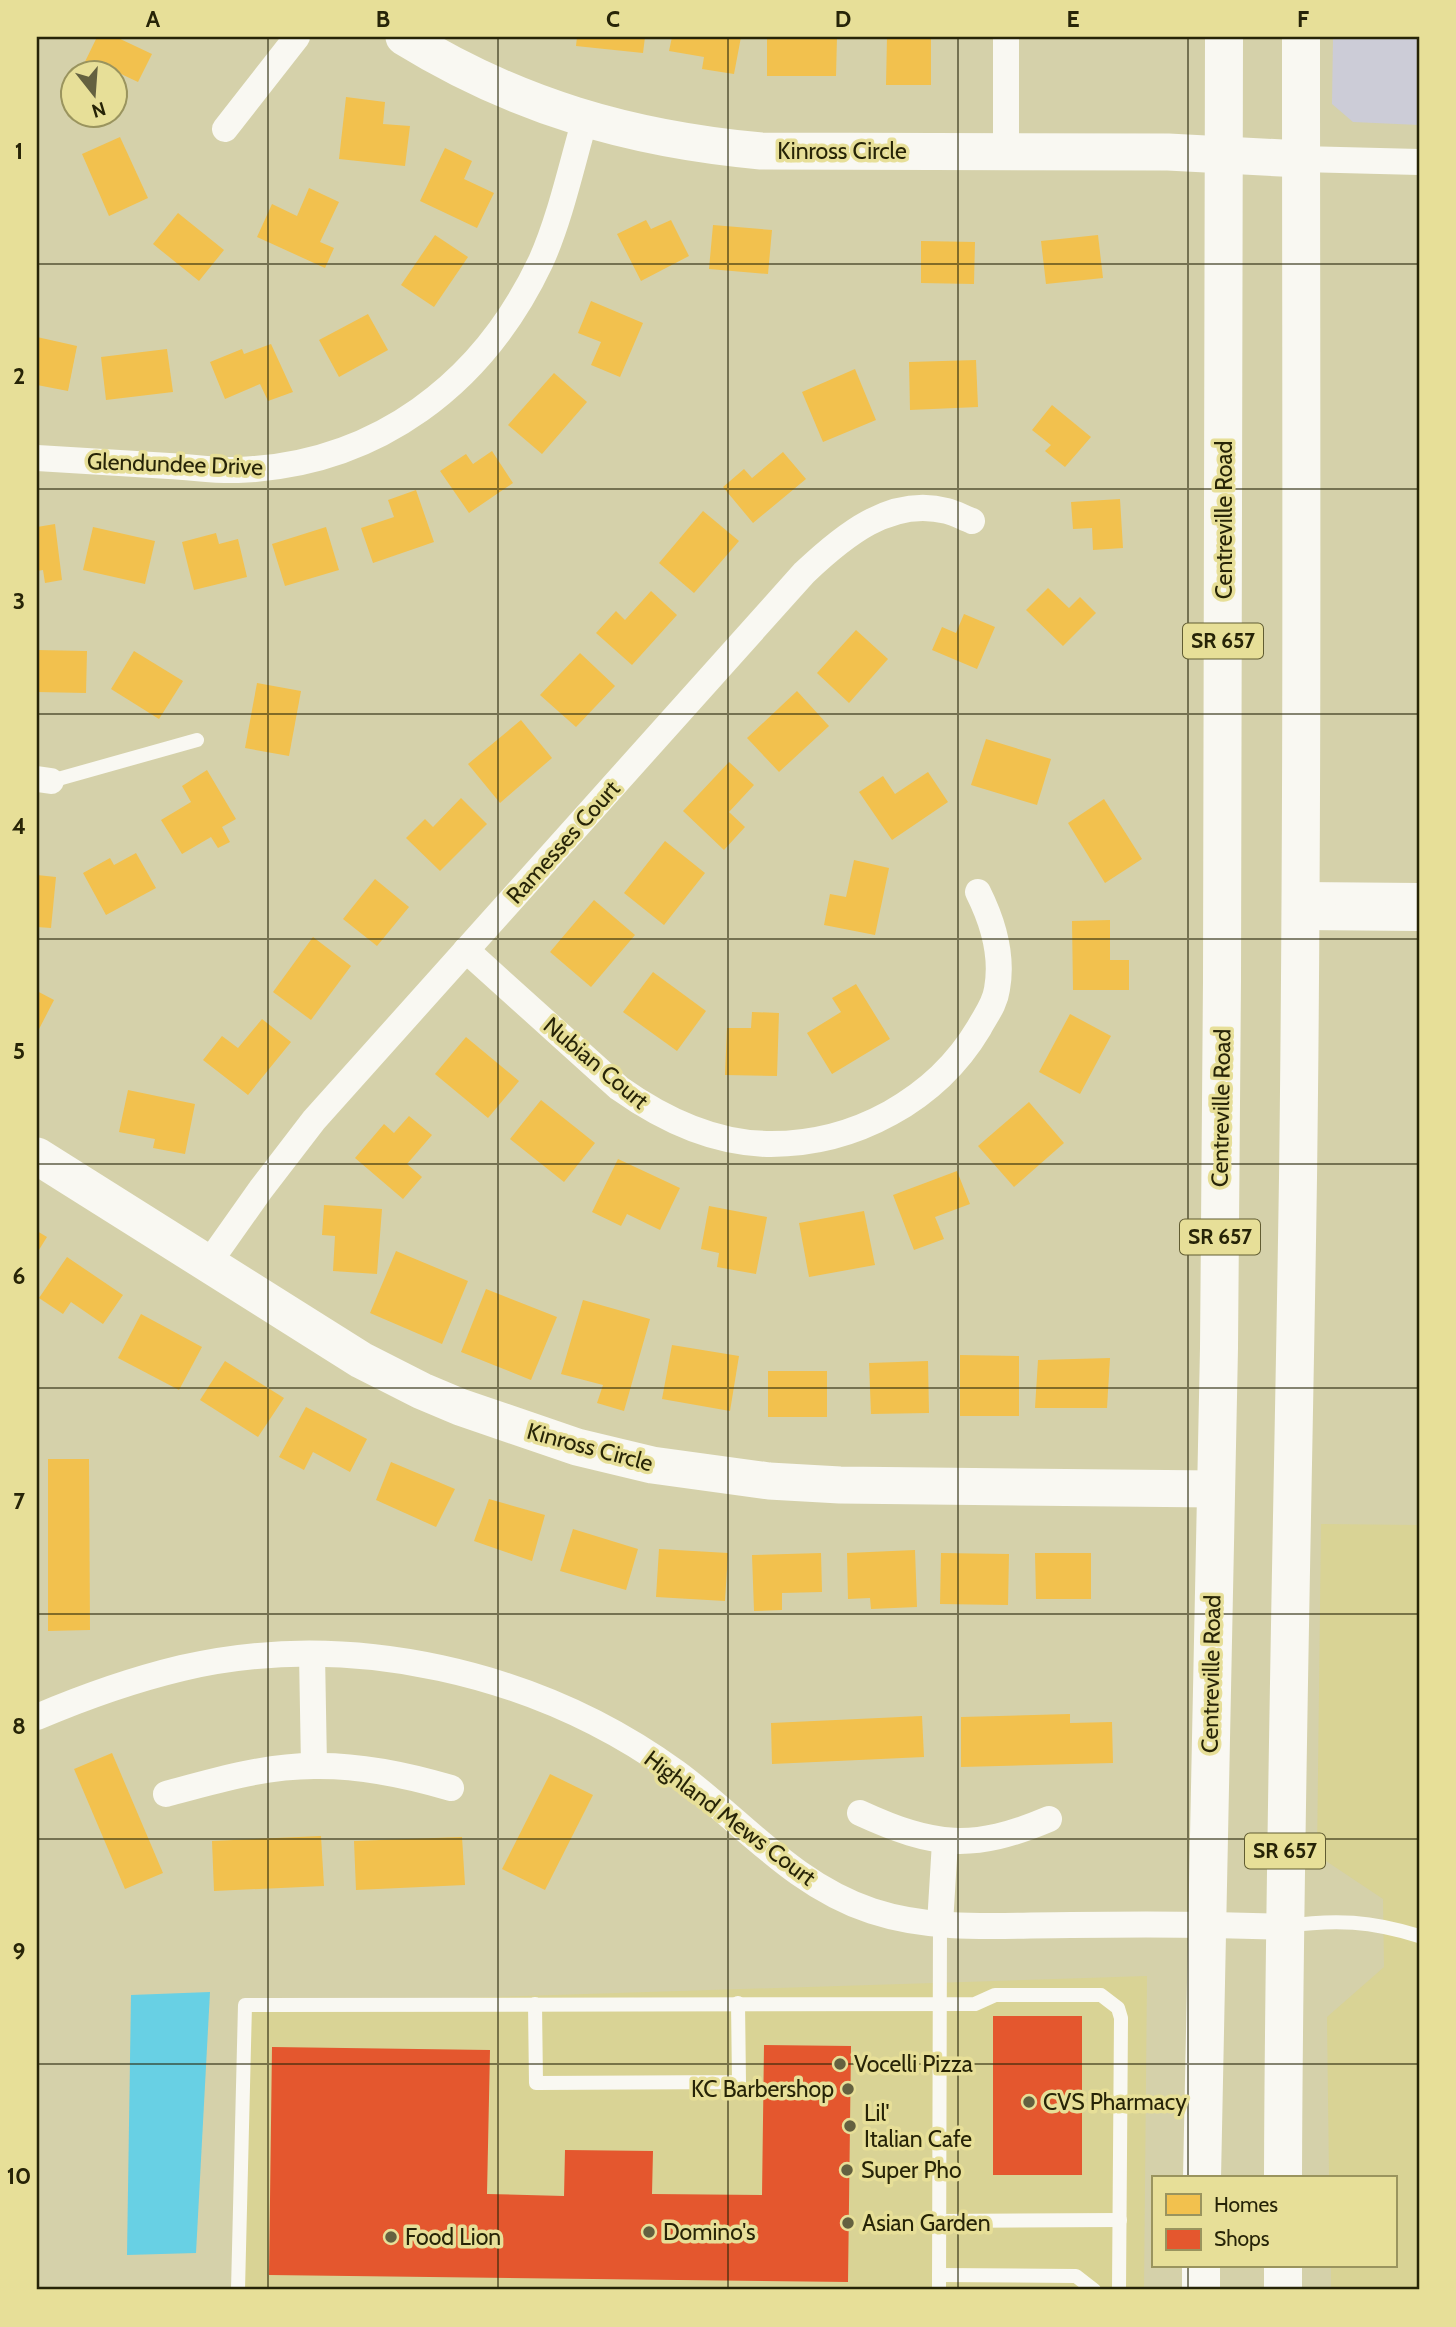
<svg xmlns="http://www.w3.org/2000/svg" width="1456" height="2327" font-family="Cabin,sans-serif">
	<style>
		.built { fill: #d9d395 }
		.green { fill: #ccccd7 }
		.water { fill: #68d0e4 }
		.homes { fill: #f2c14e }
		.shops { fill: #e4572e }
		.lines { fill: none; stroke-linecap: round; stroke-linejoin: round }
		.lane { stroke: #f9f8f2; stroke-width: 14 }
		.street { stroke: #f9f8f2; stroke-width: 26 }
		.secondary { stroke: #f9f8f2; stroke-width: 37 }
		.primary { stroke: #f9f8f2; stroke-width: 38 }
		.grid { fill: none; stroke: #272407; stroke-width: 2; stroke-opacity: 0.55 }
		.poi-dot { fill: #646140; stroke: #e7df98; stroke-width: 2.5 }
		.labels { text-anchor: middle; stroke-width: 7; stroke-linejoin: round; paint-order: stroke }
		.shield { fill: #e7df98; stroke: #615c32; stroke-width: 2 }
		.shield-label { font-size: 21px; font-weight: bold; fill: #272407 }
		.street-label { font-size: 23px; fill: #272407; stroke: #e7df98 }
		.poi-label { font-size: 23px; fill: #272407; stroke: #e7df98; text-anchor: start }
		.neatline { fill: none; stroke: #272407; stroke-width: 2.5 }
		.grid-label { font-size: 23px; text-anchor: middle; font-weight: bold; fill: #272407 }
	</style>
	<rect width="100%" height="100%" fill="#d5d1aa"/>
	<g class="built">
		<path d="M1321,1524l98,1v765h-88v-24h64v-88h-66l-2,-161 57,-50 -1,-68 -66,-44z"/>
		<path d="M1147,1976l-3,314h-906l7,-285z"/>
	</g>
	<path class="green" d="M1333,37h86v88l-66,-3 -21,-18z"/>
	<path class="water" d="M210,1992l-14,261 -69,2 4,-260z"/>
	<g class="homes">
		<path d="M97,37h19l36,17 -14,28 -17,-8 -5,13v-13h-37z"/>
		<path d="M577,37h68l-2,16 -67,-7z"/>
		<path d="M672,37h69l-7,37 -32,-5 2,-12 -35,-6z"/>
		<path d="M767,37h70l-1,39h-69z"/>
		<path d="M887,37h44v48h-45z"/>
		<path d="M346,97l39,5 -2,22 27,2 -5,40 -66,-7z"/>
		<path d="M120,137l28,61 -39,18 -27,-62z"/>
		<path d="M445,148l27,13 -8,18 30,14 -17,35 -57,-27z"/>
		<path d="M309,188l30,14 -19,40 14,6 -9,20 -68,-31 15,-33 25,12z"/>
		<path d="M178,213l46,37 -25,31 -46,-37z"/>
		<path d="M646,220l5,9 20,-9 18,36 -48,25 -24,-47z"/>
		<path d="M713,225l59,5 -4,44 -59,-5z"/>
		<path d="M435,235l33,22 -34,50 -33,-22z"/>
		<path d="M1098,235l5,43 -57,6 -5,-43z"/>
		<path d="M921,241l54,1 -1,42 -53,-1z"/>
		<path d="M591,301l52,22 -23,54 -29,-12 10,-23 -23,-9z"/>
		<path d="M368,314l20,36 -49,27 -20,-37z"/>
		<path d="M37,337l40,9 -9,45 -31,-6z"/>
		<path d="M271,344l22,48 -25,9 -8,-17 -35,15 -15,-37 32,-13 2,5z"/>
		<path d="M167,349l6,43 -67,8 -5,-43z"/>
		<path d="M976,360l2,47 -68,3 -1,-48z"/>
		<path d="M855,369l21,51 -53,22 -21,-50z"/>
		<path d="M554,373l33,29 -45,52 -34,-29z"/>
		<path d="M1052,405l39,32 -26,30 -20,-16 6,-6 -19,-15z"/>
		<path d="M492,451l21,32 -44,30 -29,-42 26,-17 7,10z"/>
		<path d="M783,452l23,27 -53,44 -30,-36 21,-18 8,9z"/>
		<path d="M416,490l18,52 -61,21 -12,-35 33,-11 -6,-17z"/>
		<path d="M1120,499l3,49 -30,2 -1,-22 -19,1 -2,-27z"/>
		<path d="M703,511l36,30 -45,52 -35,-30z"/>
		<path d="M55,524l7,56 -17,3 -2,-13 -6,1v-44z"/>
		<path d="M93,527l62,14 -10,43 -62,-14z"/>
		<path d="M326,527l13,43 -54,16 -13,-42z"/>
		<path d="M216,533l3,11 19,-5 9,38 -53,13 -12,-48z"/>
		<path d="M1048,588l21,20 11,-11 16,16 -33,33 -37,-36z"/>
		<path d="M651,591l26,24 -45,50 -36,-32 20,-22 9,9z"/>
		<path d="M964,614l31,13 -18,42 -45,-19 10,-23 14,6z"/>
		<path d="M856,630l32,29 -39,44 -32,-30z"/>
		<path d="M37,650l50,1 -1,42 -49,-1z"/>
		<path d="M134,651l49,30 -24,38 -48,-30z"/>
		<path d="M580,653l35,33 -39,41 -36,-32z"/>
		<path d="M257,683l44,8 -12,65 -44,-8z"/>
		<path d="M797,691l32,35 -50,46 -32,-34z"/>
		<path d="M521,720l31,38 -52,45 -32,-39z"/>
		<path d="M986,739l65,20 -14,46 -66,-20z"/>
		<path d="M729,762l25,23 -25,27 16,15 -21,23 -41,-39z"/>
		<path d="M207,770l29,49 -14,8 8,15 -12,6 -7,-11 -29,17 -21,-34 30,-18 -9,-16z"/>
		<path d="M928,772l20,30 -56,38 -33,-48 24,-16 12,18z"/>
		<path d="M461,798l26,26 -47,47 -34,-33 19,-19 8,8z"/>
		<path d="M1104,799l38,60 -37,24 -37,-60z"/>
		<path d="M665,841l40,32 -41,52 -40,-32z"/>
		<path d="M136,853l20,35 -50,27 -23,-42 27,-15 4,7z"/>
		<path d="M854,860l35,8 -14,67 -51,-10 6,-31 16,3z"/>
		<path d="M37,875l19,2 -5,51 -14,-1z"/>
		<path d="M375,879l34,28 -32,39 -34,-27z"/>
		<path d="M594,900l41,35 -44,52 -41,-35z"/>
		<path d="M1110,920v40h19v30h-56l-1,-69z"/>
		<path d="M313,937l38,29 -40,54 -38,-28z"/>
		<path d="M653,972l53,39 -29,40 -54,-39z"/>
		<path d="M856,984l34,55 -58,35 -25,-41 34,-21 -9,-14z"/>
		<path d="M37,991l17,9 -17,33z"/>
		<path d="M752,1012l27,1 -2,63 -52,-1 2,-47h24z"/>
		<path d="M1070,1014l41,22 -31,58 -41,-22z"/>
		<path d="M262,1019l29,23 -43,53 -45,-35 19,-24 16,12z"/>
		<path d="M466,1037l53,44 -31,37 -53,-44z"/>
		<path d="M128,1090l67,14 -10,50 -32,-6 2,-9 -36,-7z"/>
		<path d="M541,1100l54,43 -31,39 -54,-43z"/>
		<path d="M1029,1102l35,41 -50,44 -36,-41z"/>
		<path d="M409,1116l23,19 -25,29 15,13 -19,22 -48,-41 29,-34 10,9z"/>
		<path d="M618,1159l62,29 -20,42 -33,-16 -6,12 -29,-14z"/>
		<path d="M957,1171l13,33 -35,13 9,22 -30,11 -21,-55z"/>
		<path d="M324,1205l58,4 -5,65 -44,-3 2,-35 -13,-1z"/>
		<path d="M709,1206l58,11 -11,57 -39,-7 2,-14 -18,-4z"/>
		<path d="M864,1211l11,54 -66,12 -10,-54z"/>
		<path d="M37,1231l10,6 -10,16z"/>
		<path d="M396,1251l72,30 -26,63 -72,-31z"/>
		<path d="M67,1257l56,38 -20,29 -32,-22 -8,12 -24,-16z"/>
		<path d="M486,1289l71,28 -26,63 -70,-28z"/>
		<path d="M583,1300l67,19 -26,92 -27,-8 6,-18 -42,-11z"/>
		<path d="M141,1314l61,33 -23,43 -61,-32z"/>
		<path d="M672,1345l67,11 -9,55 -68,-12z"/>
		<path d="M960,1355l59,1v60h-59z"/>
		<path d="M1110,1358l-3,50h-72l3,-48z"/>
		<path d="M225,1361l59,37 -26,39 -58,-37z"/>
		<path d="M928,1361l1,52 -58,1 -2,-51z"/>
		<rect x="768" y="1371" width="59" height="46"/>
		<path d="M306,1407l61,32 -17,33 -37,-20 -9,18 -25,-13z"/>
		<path d="M48,1459h41l1,171 -42,1z"/>
		<path d="M391,1462l64,27 -19,38 -60,-27z"/>
		<path d="M489,1499l56,16 -13,46 -58,-20z"/>
		<path d="M573,1529l65,20 -12,41 -66,-19z"/>
		<path d="M659,1549l69,4 -3,48 -69,-4z"/>
		<path d="M915,1550l2,57 -46,2 -1,-11 -22,1 -1,-46z"/>
		<path d="M821,1553l1,39 -40,1v17l-28,1 -2,-56z"/>
		<path d="M941,1553l68,1 -1,51 -68,-1z"/>
		<path d="M1035,1553h56v46h-55z"/>
		<path d="M1070,1714v9l42,-1 1,41 -152,4v-50z"/>
		<path d="M922,1716l2,41 -152,7 -1,-41z"/>
		<path d="M112,1753l51,120 -38,16 -51,-120z"/>
		<path d="M550,1774l43,21 -48,95 -43,-21z"/>
		<path d="M321,1836l3,50 -110,5 -2,-50z"/>
		<path d="M462,1837l3,48 -109,5 -2,-49z"/>
	</g>
	<g class="shops">
		<rect x="993" y="2016" width="89" height="159"/>
		<path d="M764,2045l87,1 -3,236 -579,-7 3,-228 218,3 -3,144 77,2 1,-46 88,1 -1,43 110,1z"/>
	</g>
	<g class="lines">
		<g class="lane">
			<path d="M51,781l146,-41"/>
			<path d="M1286,1926c50,-7 85,-5 133,10"/>
			<path d="M535,2004l1,79 203,-1 -1,-79"/>
			<path d="M939,2221l181,-1"/>
			<path d="M939,2275l137,1 18,14"/>
			<path d="M238,2290l7,-285 730,-1 20,-9h106l17,13 3,10 -2,272"/>
			<path d="M939,2290l1,-366"/>
		</g>
		<g class="street">
			<path d="M1006,37v115"/>
			<path d="M225,129l72,-92"/>
			<path d="M1301,159l118,3"/>
			<path d="M37,458c44,3 88,5 132,8 23,1 47,5 69,4 139,-5 245,-86 303,-209 19,-42 31,-97 44,-142"/>
			<path d="M37,779l14,2"/>
			<path d="M1301,895l118,1"/>
			<path d="M1301,917l118,1"/>
			<path d="M466,950l153,138c45,32 95,56 152,56 84,0 165,-44 208,-116 7,-13 16,-24 18,-39 6,-33 -4,-67 -19,-97"/>
			<path d="M208,1264l53,-75 53,-69 490,-547c38,-36 86,-77 143,-62 8,2 17,7 25,10"/>
			<path d="M312,1654l2,112"/>
			<path d="M37,1717c47,-20 95,-37 145,-49 168,-39 356,4 495,105 65,48 116,112 195,138 64,21 132,14 199,14 71,-1 142,-1 213,2"/>
			<path d="M166,1794c48,-13 98,-28 148,-28 47,-1 93,9 137,22"/>
			<path d="M860,1813c74,34 113,38 189,6"/>
			<path d="M940,1924l5,-82"/>
		</g>
		<g class="secondary">
			<path d="M404,37c112,69 226,102 357,114l407,1 133,7"/>
			<path d="M37,1156l324,204 61,31 38,16 117,40 75,18 117,16 71,4 375,4"/>
		</g>
		<g class="primary">
			<path d="M1202,2178l17,-830 3,-367 2,-944"/>
			<path d="M1283,2178c1,-333 10,-667 15,-1000 5,-381 3,-761 3,-1141"/>
			<path d="M1283,2266v24"/>
			<path d="M1201,2290v-24"/>
		</g>
	</g>
	<path class="grid" d="M268,37v2253M498,37v2253M728,37v2253M958,37v2253M1188,37v2141M37,264h1382M37,489h1382M37,714h1382M37,939h1382M37,1164h1382M37,1388h1382M37,1614h1382M37,1839h1382M37,2064h1382M1188,2266v24"/>
	<g class="poi-dot">
		<circle cx="840" cy="2064" r="7"/>
		<circle cx="848" cy="2089" r="7"/>
		<circle cx="1029" cy="2102" r="7"/>
		<circle cx="850" cy="2126" r="7"/>
		<circle cx="847" cy="2170" r="7"/>
		<circle cx="848" cy="2223" r="7"/>
		<circle cx="649" cy="2232" r="7"/>
		<circle cx="391" cy="2237" r="7"/>
	</g>
	<g class="labels">
		<g class="shield">
			<rect x="1183" y="623.5" width="80" height="35" rx="5"/>
			<rect x="1180" y="1219.5" width="80" height="35" rx="5"/>
			<rect x="1245" y="1833.5" width="80" height="35" rx="5"/>
		</g>
		<g class="shield-label">
			<text x="1223" y="648">SR 657</text>
			<text x="1220" y="1244">SR 657</text>
			<text x="1285" y="1858">SR 657</text>
		</g>
		<g class="street-label">
			<text x="842" y="159">Kinross Circle</text>
			<text transform="translate(175 464) rotate(2)" y="8">Glendundee Drive</text>
			<text transform="translate(1224 520) rotate(-90)" y="8">Centreville Road</text>
			<text transform="translate(563 842) rotate(-48)" y="8">Ramesses Court</text>
			<text transform="translate(596 1063) rotate(40)" y="8">Nubian Court</text>
			<text transform="translate(1221 1108) rotate(-89)" y="8">Centreville Road</text>
			<text transform="translate(590 1447) rotate(15)" y="8">Kinross Circle</text>
			<text transform="translate(1211 1674) rotate(-89)" y="8">Centreville Road</text>
			<text transform="translate(730 1818) rotate(37)" y="8">Highland Mews Court</text>
		</g>
		<g class="poi-label">
			<text x="854" y="2072">Vocelli Pizza</text>
			<text x="834" y="2097" text-anchor="end">KC Barbershop</text>
			<text x="1043" y="2110">CVS Pharmacy</text>
			<text x="864" y="2121">Lil'<tspan x="864" dy="26">Italian Cafe</tspan></text>
			<text x="861" y="2178">Super Pho</text>
			<text x="862" y="2231">Asian Garden</text>
			<text x="663" y="2240">Domino's</text>
			<text x="405" y="2245">Food Lion</text>
		</g>
	</g>
	<rect width="1456" height="2327" fill="none" stroke="#e7df98" stroke-width="77"/>
	<rect x="1152" y="2176" width="245" height="91" fill="#e7df98" stroke="#9a945e" stroke-width="2"/>
	<rect x="1166" y="2194" width="35" height="21" fill="#f2c14e" stroke="#9a945e" stroke-width="2"/>
	<text x="1214" y="2212" font-size="21" fill="#272407">Homes</text>
	<rect x="1166" y="2229" width="35" height="21" fill="#e4572e" stroke="#9a945e" stroke-width="2"/>
	<text x="1214" y="2246" font-size="21" fill="#272407">Shops</text>
	<g transform="translate(94 94) rotate(163)"><circle r="33" fill="#e7df98" stroke="#9a945e" stroke-width="2"/>
	<path d="M0-5L12 26L0 18L-12 26Z" fill="#646140"/>
	<text y="-10" font-size="19" font-weight="bold" text-anchor="middle" fill="#272407">N</text>
	</g>
	<rect x="38" y="38" width="1380" height="2250" class="neatline"/>
	<g class="grid-label">
		<text x="153" y="27">A</text>
		<text x="383" y="27">B</text>
		<text x="613" y="27">C</text>
		<text x="843" y="27">D</text>
		<text x="1073" y="27">E</text>
		<text x="1303" y="27">F</text>
		<text x="19" y="159">1</text>
		<text x="19" y="384">2</text>
		<text x="19" y="609">3</text>
		<text x="19" y="834">4</text>
		<text x="19" y="1059">5</text>
		<text x="19" y="1284">6</text>
		<text x="19" y="1509">7</text>
		<text x="19" y="1734">8</text>
		<text x="19" y="1959">9</text>
		<text x="19" y="2184">10</text>
	</g>
</svg>
